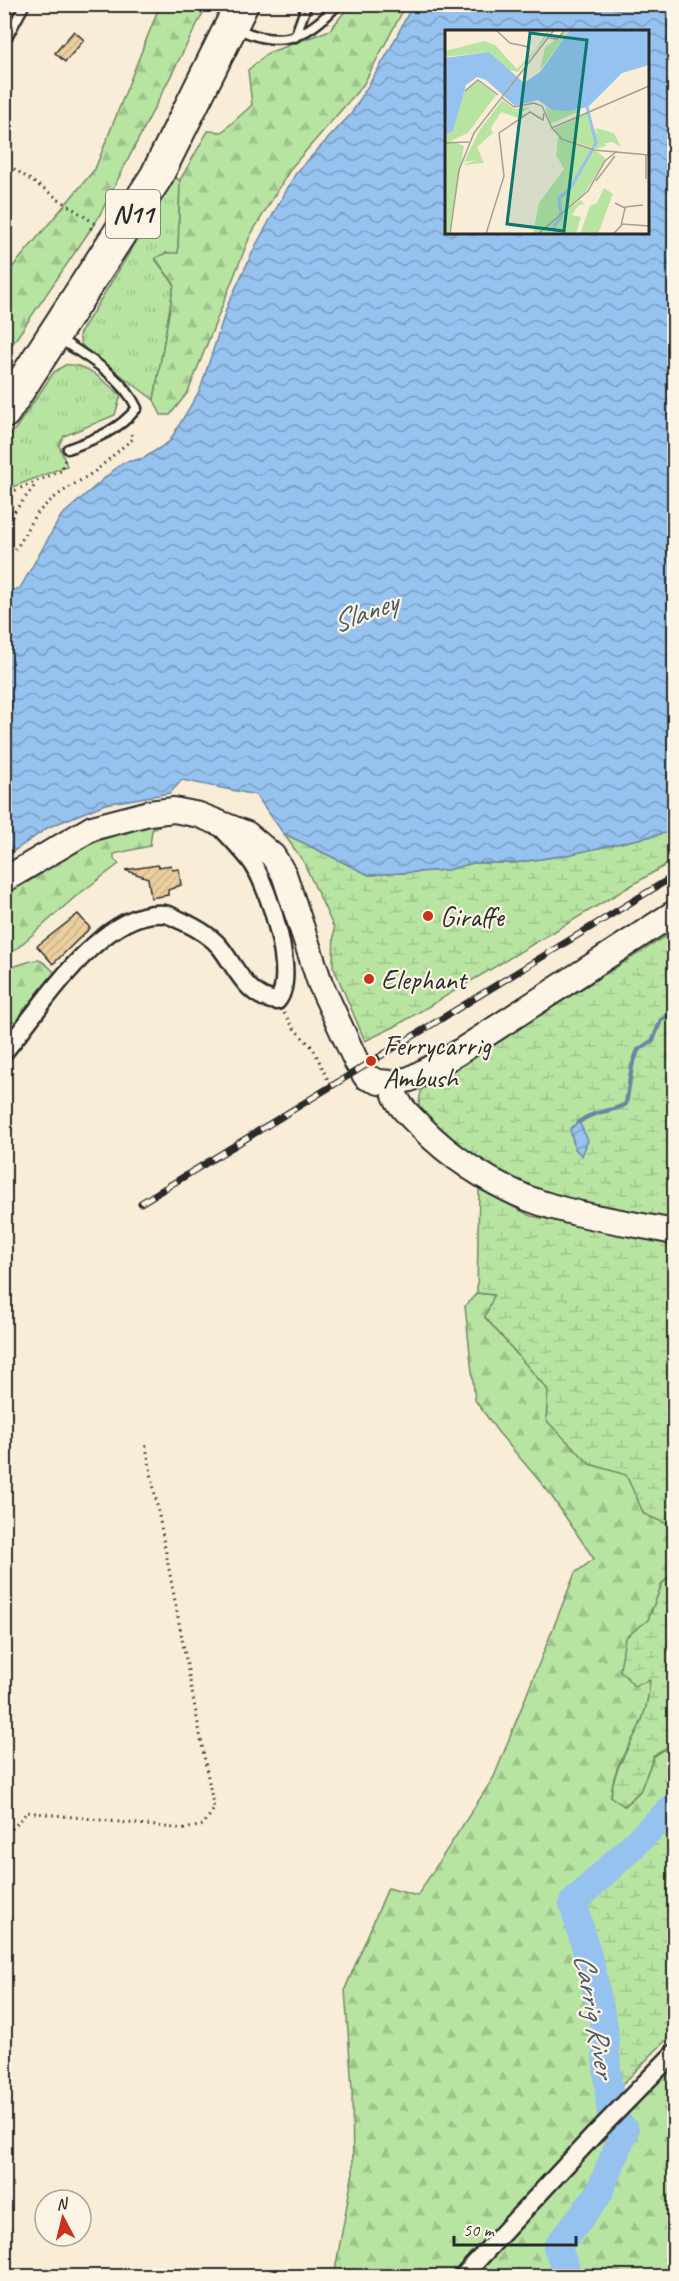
<svg xmlns="http://www.w3.org/2000/svg" width="679" height="2281" font-family="Caveat,sans-serif">
	<style>
		.grass { fill: url(#grass-tufts); stroke: #728866; stroke-width: 1.5 }
		.forest { fill: url(#forest-firs); stroke: #728866; stroke-width: 1.5 }
		.wetland { fill: url(#wetland-marsh); stroke: #728866; stroke-width: 1.5 }
		.water { fill: url(#water-waves); stroke: #6b86a1; stroke-width: 1.5; fill-rule: evenodd }
		.lines { fill: none; stroke-linecap: round; stroke-linejoin: round }
		.stream { stroke: #6b86a1; stroke-width: 4.5 }
		.river { stroke: #95c2ef; stroke-width: 28 }
		.building { fill: url(#building-hatch); stroke: #2b2b2b; stroke-width: 1.5 }
		.lane-casing { stroke: #2b2b2b; stroke-width: 13 }
		.street-casing { stroke: #2b2b2b; stroke-width: 21 }
		.secondary-casing { stroke: #2b2b2b; stroke-width: 28 }
		.highway-casing { stroke: #2b2b2b; stroke-width: 36 }
		.path { stroke: #2b2b2b; stroke-width: 3; stroke-dasharray: 1.5 4.5; stroke-linecap: butt }
		.lane { stroke: #fcf5e5; stroke-width: 8 }
		.street { stroke: #fcf5e5; stroke-width: 16 }
		.secondary { stroke: #fcf5e5; stroke-width: 24 }
		.highway { stroke: #fcf5e5; stroke-width: 32 }
		.rail-casing { stroke: #2b2b2b; stroke-width: 7 }
		.rail { stroke: #fcf5e5; stroke-width: 4.5; stroke-dasharray: 14; stroke-linecap: butt }
		.poi-dot { fill: #c8321e; stroke: #fcf5e5; stroke-width: 2 }
		.labels { text-anchor: middle; stroke-width: 4.5; stroke-linejoin: round; paint-order: stroke }
		.shield { fill: #fcf5e5; stroke: #6a6863; stroke-width: 1.5 }
		.shield-label { font-size: 27px; font-weight: bold; fill: #2b2b2b }
		.poi-label { font-size: 28px; fill: #2b2b2b; stroke: #fcf5e5; text-anchor: start }
		.water-label { font-size: 30px; font-style: italic; fill: #4b5866; stroke: #fcf5e5 }
		.inset-river { fill: none; stroke: #95c2ef; stroke-width: 3 }
		.inset-road { fill: none; stroke: #a79f92; stroke-width: 1.5 }
		.view { fill: #0f766e; fill-opacity: 0.15; stroke: #0f766e; stroke-width: 3 }
		.inset-edge { fill: none; stroke: #2b2b2b; stroke-width: 3 }
	</style>
	<defs>
		<pattern id="grass-tufts" width="24" height="20" patternUnits="userSpaceOnUse" patternTransform="scale(1.5)"><rect width="24" height="20" fill="#b8e4a2"/><path d="M3 7l-1-3M5 7V3M7 7l1-3M15 17l-1-3M17 17v-4M19 17l1-3" fill="none" stroke="#9ec48c"/></pattern>
		<pattern id="forest-firs" width="22" height="20" patternUnits="userSpaceOnUse" patternTransform="scale(1.5)"><rect width="22" height="20" fill="#b8e4a2"/><path d="M5 1l3.5 6h-7zM16 11l3.5 6h-7z" fill="#9ec48c"/></pattern>
		<pattern id="wetland-marsh" width="20" height="14" patternUnits="userSpaceOnUse" patternTransform="scale(1.5)"><rect width="20" height="14" fill="#b8e4a2"/><path d="M1 5h8M5 5V1M11 12h8M15 12V8" fill="none" stroke="#9ec48c"/></pattern>
		<pattern id="water-waves" width="16" height="10" patternUnits="userSpaceOnUse" patternTransform="scale(1.5)"><rect width="16" height="10" fill="#95c2ef"/><path d="M0 5q4-4 8 0t8 0" fill="none" stroke="#7a9ec2"/></pattern>
		<pattern id="building-hatch" width="6" height="6" patternUnits="userSpaceOnUse" patternTransform="scale(1.5)"><rect width="6" height="6" fill="#ebcf9f"/><path d="M-1 1l2-2M0 6l6-6M5 7l2-2" fill="none" stroke="#cab289"/></pattern>
	</defs>
	<rect width="100%" height="100%" fill="#f9edd7"/>
	<filter id="ink" filterUnits="userSpaceOnUse"><feTurbulence type="fractalNoise" baseFrequency=".0167" numOctaves="2"/><feDisplacementMap in="SourceGraphic" scale="12" xChannelSelector="R" yChannelSelector="G"/><feConvolveMatrix kernelMatrix="1 2 1 2 8 2 1 2 1" color-interpolation-filters="sRGB"/></filter>
	<g filter="url(#ink)">
		<g class="grass">
			<path d="M175,178l5,2 -2,74 -12,-1 -11,6 19,25 -20,116 -68,-51 -5,-5 -2,-9z"/>
			<path d="M65,365c23,-2 39,17 56,30l-6,20 -51,21 -5,9 8,21 -62,24v-46l49,-72z"/>
		</g>
		<g class="forest">
			<path d="M160,5h47l-110,215 -92,135v-79l90,-107z"/>
			<path d="M350,5h56l-43,80 -72,83 -41,68 -62,156 -18,23h-9l-7,-15 20,-116 -19,-26 11,-5h12l2,-73 28,-49 14,1 30,-27 -4,-35 20,-17 62,-23z"/>
			<path d="M163,824l-11,6 -2,16 -36,8v5l5,5 -44,33 -69,61 -1,5 4,4c26,-3 24,-18 47,7l-40,48 -11,-3 -1,-125c25,-10 43,-25 65,-39 29,-17 62,-25 94,-31z"/>
			<path d="M477,1293l18,2 -10,22 63,73 42,74 36,10 18,40 28,12 2,45 -12,13 -14,36 -23,19 9,47 16,-6c-1,17 -5,36 -13,51 -13,25 -24,36 -26,66l14,9 15,-15 14,-35 20,-13v62l-101,99 18,63 13,60 7,90 63,-64v223h-340l19,-104 -1,-83 -7,-100 43,-101 29,8 77,-119 81,-204 19,-14 -46,-68 -50,-59 -23,-32 -10,-94z"/>
		</g>
		<g class="wetland">
			<path d="M674,831v29l-280,167 -29,14 -32,-75 1,-38 -31,-67 -20,-28 86,42 78,-5 26,-7h41l53,-8z"/>
			<path d="M674,931v292c-48,-10 -101,-16 -147,-35 -34,-14 -80,-54 -109,-77l3,-21z"/>
			<path d="M479,1189l52,27 143,27v313l-2,-30 -28,-12 -18,-39 -36,-11 -44,-44 2,-30 -63,-73 9,-22 -17,-2z"/>
			<path d="M674,1571v172l-20,13 -14,35 -16,15 -13,-9c2,-27 14,-42 26,-66 8,-15 12,-34 13,-51l-16,6 -14,-16 5,-32 23,-18 14,-36z"/>
			<path d="M674,1817v215l-54,55 -7,-34 -5,-46 -23,-101 73,-67z"/>
		</g>
		<g class="water">
			<path d="M413,4l261,1v826l-107,24 -53,8h-41l-26,7 -78,5 -86,-42 -27,-38 -74,-15 -12,13 -65,11 -56,23 -44,30v-264l15,-5 41,-72 61,-53 22,-5 25,-16 31,-52 28,-86 28,-59 40,-72 55,-59 37,-61zM446,32h202v200h-202z"/>
			<path d="M579,1122l9,18 -6,16 -7,-7 -5,-20z"/>
		</g>
		<g class="lines">
			<path class="stream" d="M579,1122c18,-13 32,-9 47,-18l6,-38 6,-16 15,-10 8,-20 13,-7"/>
			<path class="river" d="M569,2276l-12,-29 41,-52 27,-65 -14,-12 -7,-91 -13,-60 -18,-64 101,-97"/>
		</g>
		<g class="building">
			<path d="M74,31l10,9 -19,22 -10,-9z"/>
			<path d="M158,865l1,2 12,-2 1,5 7,-1 2,16 -13,5v5l-17,3 -3,-20 -23,-8z"/>
			<path d="M78,914l12,14 -37,36 -16,-18z"/>
		</g>
		<g class="lines">
			<g class="lane-casing">
				<g id="lane">
					<path d="M236,28c44,21 70,11 102,-24"/>
					<path d="M295,37l12,-33"/>
					<path d="M4,43l21,-39"/>
					<path d="M58,338c30,20 63,37 79,70 -19,23 -42,31 -69,41"/>
				</g>
			</g>
			<g class="street-casing">
				<g id="street">
					<path d="M4,1052c36,-42 98,-145 161,-138 6,1 12,5 17,7 13,6 28,14 38,26 16,20 27,51 57,54 21,-24 -8,-112 -24,-137 -10,-14 -23,-26 -34,-39"/>
					<path d="M463,2276l131,-141 80,-82"/>
				</g>
			</g>
			<g class="secondary-casing">
				<g id="secondary">
					<path d="M4,880l88,-52 57,-15 25,-3 25,5 48,19 26,22 11,18 36,109 36,78 10,16 13,5 13,1 18,-4 46,-25 218,-141"/>
					<path d="M392,1083c3,21 15,30 29,44 29,30 68,55 106,71 46,18 99,24 147,34"/>
				</g>
			</g>
			<g class="highway-casing">
				<path id="highway" d="M4,412l152,-235 86,-173"/>
			</g>
			<g class="path">
				<path d="M4,162l90,61 -4,7 2,2"/>
				<path d="M4,495l57,-24 4,-12"/>
				<path d="M4,512h10"/>
				<path d="M4,533l10,-21 22,-28"/>
				<path d="M4,555c19,-5 20,-26 31,-39 17,-20 37,-30 59,-44 13,-10 25,-23 39,-33l-3,-7"/>
				<path d="M284,1013l11,17 18,18 15,32"/>
				<path d="M4,1838l23,-26 157,17 19,-4 11,-16 -69,-368"/>
			</g>
			<use href="#lane" class="lane"/>
			<use href="#street" class="street"/>
			<use href="#secondary" class="secondary"/>
			<use href="#highway" class="highway"/>
			<g class="rail-casing">
				<path id="rail" d="M141,1203l533,-327"/>
			</g>
			<use href="#rail" class="rail"/>
		</g>
	</g>
	<g class="poi-dot">
		<circle cx="428" cy="916" r="6"/>
		<circle cx="369" cy="979" r="6"/>
		<circle cx="371" cy="1061" r="6"/>
	</g>
	<g class="labels">
		<rect class="shield" x="106" y="190" width="54" height="48" rx="4.5"/>
		<g class="shield-label">
			<text x="133" y="223">N11</text>
		</g>
		<g class="poi-label">
			<text x="440" y="926">Giraffe</text>
			<text x="381" y="989">Elephant</text>
			<text x="383" y="1055">Ferrycarrig<tspan x="383" dy="32">Ambush</tspan></text>
		</g>
		<g class="water-label">
			<text transform="translate(364 612) rotate(-20)" y="10">Slaney</text>
			<text transform="translate(595 2015) rotate(80)" y="10">Carrig River</text>
		</g>
	</g>
	<g transform="translate(445 30)">
		<rect width="204" height="204" fill="#f9edd7"/>
		<path d="M102,0h4l-2,4 -31,38 -9,-2 -20,-18 -44,5v-6l40,-10 10,4 22,24 20,-21zM122,0h3l-30,40 5,-22zM57,70l12,9 17,-2 -10,6 4,2 -4,4 -20,-7 -10,16 2,5 -16,14 7,16 -21,2 13,-5 -12,2 15,-31zM151,98l18,5 7,14 -9,-5 -11,2zM113,116l13,25 -8,18 8,-5 -1,5 -11,9 1,18 20,-16 5,4 -6,1 -7,10 9,2 -5,17h-43l6,-31 25,-34 -8,-14zM159,158l9,6 -15,40h-18l10,-28 7,-3z" fill="#b8e4a2"/>
		<path d="M100,76l7,4h30l-32,14zM143,83l2,9 16,24 -10,3 -34,-11 -8,-9zM113,107l40,15 8,7 -24,38 -21,17 -1,-16 12,-13 -9,5 8,-19 -14,-23z" fill="#b8e4a2"/>
		<path d="M33,51l18,14 -28,38 -17,8 13,5 -15,88h-4v-99l8,-5 11,-40z" fill="#b8e4a2"/>
		<path d="M125,0h79v35l-27,8 -34,34 -19,4 -17,-1 -14,-10 -23,6 -29,-26 -9,-3 -11,8 -13,46 -8,4v-77l44,-6 35,31 16,-11z" fill="#95c2ef"/>
		<path class="inset-river" d="M111,204l-2,-8 7,-9 -2,-19 11,-9 26,-46 -10,-40"/>
		<path class="inset-road" d="M51,0l14,13 19,4M104,8l8,1 8,-9M20,61l13,-11 20,15M56,67l13,10 20,-4 8,3 10,22 97,-42M107,98l10,11 32,11 55,5M0,113l24,-1M201,149v-24M151,151l19,-25M180,177l18,-2M177,194l27,2M5,204l9,-64 15,-37 80,-103M41,204l18,-58 -5,-43 31,-21 13,8 1,-7M93,204l50,-43 17,-30 12,-10M168,204l8,-8 4,-18 -10,-5"/>
		<path class="view" d="M85,3l57,7 -23,191 -57,-7z"/>
		<rect width="204" height="204" class="inset-edge"/>
	</g>
	<rect width="679" height="2281" fill="none" stroke="#fcf5e5" stroke-width="24"/>
	<rect x="12" y="12" width="655" height="2257" fill="none" stroke="#2b2b2b" stroke-width="2" filter="url(#ink)"/>
	<g transform="translate(63 2218) rotate(353)"><circle r="28" fill="#fcf5e5" stroke="#a8a49b" stroke-width="1.5"/>
	<path d="M0-4.5L10 22L0 15L-10 22Z" fill="#c8321e"/>
	<text y="-9" font-size="16" font-weight="bold" text-anchor="middle" fill="#2b2b2b">N</text>
	</g>
	<path d="M454 2236v9h122v-9" fill="none" stroke="#2b2b2b" stroke-width="3"/>
	<text x="463" y="2236" font-size="18" fill="#2b2b2b" stroke="#fcf5e5" stroke-width="4.5" paint-order="stroke">50 m</text>
</svg>
